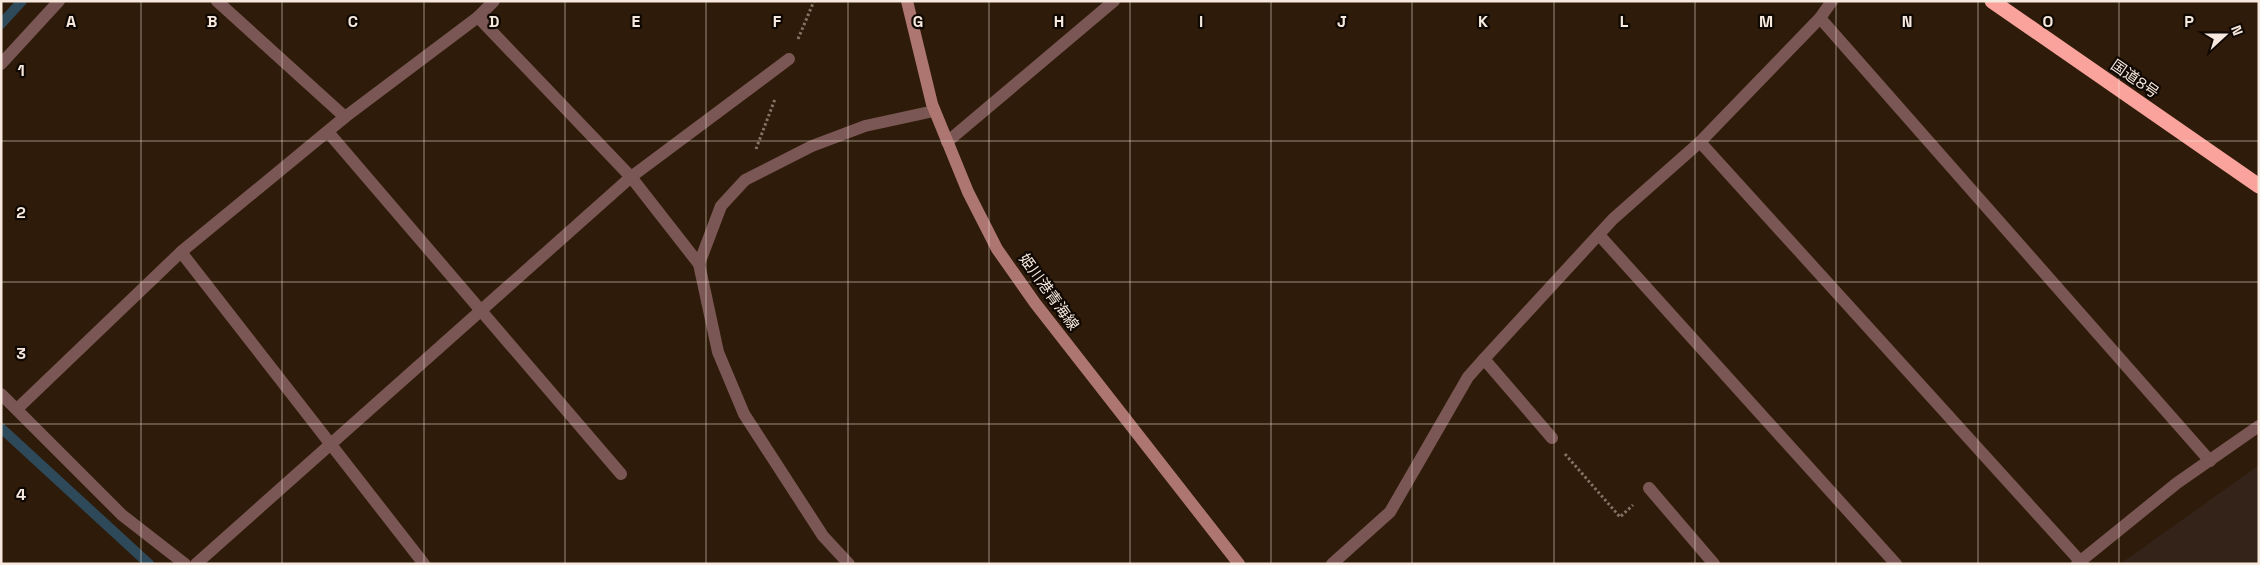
<svg xmlns="http://www.w3.org/2000/svg" width="2260" height="565" font-family="'Space Grotesk','Noto Sans JP',sans-serif">
	<style>
		.education { fill: #332319 }
		.lines { fill: none; stroke-linecap: round; stroke-linejoin: round }
		.stream { stroke: #2e4a5a; stroke-width: 10 }
		.path { stroke: #847465; stroke-width: 3; stroke-dasharray: 2.5 2.5; stroke-linecap: butt }
		.lane { stroke: #7a5754; stroke-width: 12 }
		.street { stroke: #7a5754; stroke-width: 12 }
		.secondary { stroke: #ad7671; stroke-width: 12 }
		.highway { stroke: #f9a39c; stroke-width: 15 }
		.grid { fill: none; stroke: #f7e9de; stroke-width: 1; stroke-opacity: 0.55 }
		.labels { text-anchor: middle; stroke-width: 4.5; stroke-linejoin: round; paint-order: stroke }
		.street-label { font-size: 15px; fill: #f7e9de; stroke: #100803 }
		.grid-label { font-size: 16px; text-anchor: middle; font-weight: bold; fill: #f7e9de; stroke: #100803; stroke-width: 4.5; stroke-linejoin: round; paint-order: stroke }
	</style>
	<rect width="100%" height="100%" fill="#2e1b09"/>
	<path class="education" d="M2259,465v99h-139z"/>
	<g class="lines">
		<g class="stream">
			<path d="M1,24l21,-23"/>
			<path d="M1,428l148,136"/>
		</g>
		<g class="path">
			<path d="M798,39l16,-38"/>
			<path d="M756,149l19,-50"/>
			<path d="M1565,454l55,63 13,-12"/>
		</g>
		<g class="lane">
			<path d="M1820,18l390,443"/>
			<path d="M1700,142l380,419"/>
			<path d="M1600,236l296,328"/>
			<path d="M1484,359l68,79"/>
			<path d="M1649,488l65,76"/>
		</g>
		<g class="street">
			<path d="M217,1l128,116"/>
			<path d="M478,17l153,160 68,87 19,88 26,62 79,122 26,28"/>
			<path d="M1,64l58,-63"/>
			<path d="M328,132l293,342"/>
			<path d="M947,142l167,-141"/>
			<path d="M181,252l243,312"/>
			<path d="M699,264l22,-58 24,-26 67,-34 53,-20 69,-15"/>
			<path d="M1,394l121,121 63,49"/>
			<path d="M17,409l164,-157 164,-135 133,-100 16,-16"/>
			<path d="M196,564l435,-387 158,-118"/>
			<path d="M1332,564l58,-52 78,-135 16,-18 129,-140 87,-77 120,-124 12,-17"/>
			<path d="M2077,564l100,-81 82,-57"/>
		</g>
		<path class="secondary" d="M907,1l25,103 36,88 29,57 38,54 204,261"/>
		<path class="highway" d="M1992,1l267,185"/>
	</g>
	<path class="grid" d="M141,1v563M282,1v563M424,1v563M565,1v563M706,1v563M848,1v563M989,1v563M1130,1v563M1271,1v563M1412,1v563M1554,1v563M1695,1v563M1836,1v563M1978,1v563M2119,1v563M1,141h2258M1,282h2258M1,424h2258"/>
	<g class="labels">
		<g class="street-label">
			<text transform="translate(2135 79) rotate(35)" y="5">国道8号</text>
			<text transform="translate(1049 292) rotate(54)" y="5">姫川港青海線</text>
		</g>
	</g>
	<g class="grid-label">
		<text x="71" y="27">A</text>
		<text x="212" y="27">B</text>
		<text x="353" y="27">C</text>
		<text x="494" y="27">D</text>
		<text x="636" y="27">E</text>
		<text x="777" y="27">F</text>
		<text x="918" y="27">G</text>
		<text x="1059" y="27">H</text>
		<text x="1201" y="27">I</text>
		<text x="1342" y="27">J</text>
		<text x="1483" y="27">K</text>
		<text x="1624" y="27">L</text>
		<text x="1766" y="27">M</text>
		<text x="1907" y="27">N</text>
		<text x="2048" y="27">O</text>
		<text x="2189" y="27">P</text>
		<text x="21" y="76">1</text>
		<text x="21" y="218">2</text>
		<text x="21" y="359">3</text>
		<text x="21" y="500">4</text>
	</g>
	<rect width="2260" height="565" fill="none" stroke="#f7e9de" stroke-width="5"/>
	<g transform="translate(2225 35) rotate(69)" stroke="#100803" stroke-width="4" paint-order="stroke">
	<path d="M0-4L9 19L0 12L-9 19Z" fill="#f7e9de"/>
	<text y="-8" font-size="14" font-weight="bold" text-anchor="middle" fill="#f7e9de">N</text>
	</g>
</svg>
